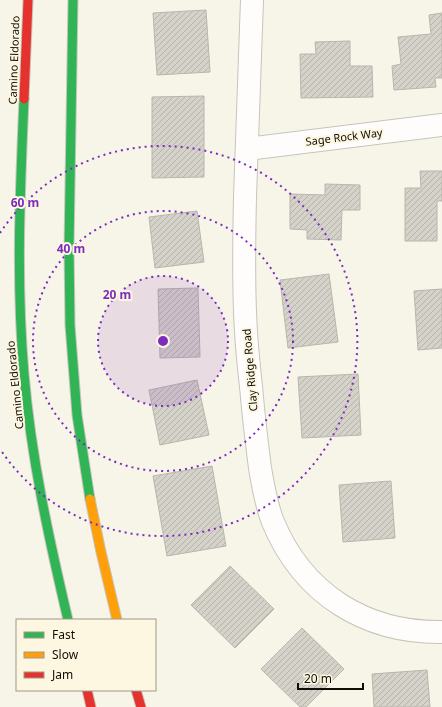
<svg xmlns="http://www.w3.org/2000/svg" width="442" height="707" font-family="'Noto Sans',sans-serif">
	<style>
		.building { fill: url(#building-hatch); stroke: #b8b6ad }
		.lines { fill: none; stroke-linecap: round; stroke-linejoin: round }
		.street-casing { stroke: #c7c4bb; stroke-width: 24 }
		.fast-casing { stroke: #c7c4bb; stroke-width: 11 }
		.slow-casing { stroke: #c7c4bb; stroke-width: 11 }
		.jam-casing { stroke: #c7c4bb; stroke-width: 11 }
		.street { stroke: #fefdfc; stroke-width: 22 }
		.fast { stroke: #30b455; stroke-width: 9 }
		.slow { stroke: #ff9f0a; stroke-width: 9 }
		.jam { stroke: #e5322d; stroke-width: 9 }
		.ring { fill: none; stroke: #7b2cbf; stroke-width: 2; stroke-dasharray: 2 4 }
		.labels { text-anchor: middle; stroke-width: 4; stroke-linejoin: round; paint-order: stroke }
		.street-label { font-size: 11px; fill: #0f0d06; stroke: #fdf7e2 }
		.centre { fill: #7b2cbf; stroke: #fdf7e2; stroke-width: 2 }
		.ring-label { font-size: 12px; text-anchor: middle; font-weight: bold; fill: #7b2cbf; stroke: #fdf7e2; stroke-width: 4; stroke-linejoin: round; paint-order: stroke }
	</style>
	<defs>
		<pattern id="building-hatch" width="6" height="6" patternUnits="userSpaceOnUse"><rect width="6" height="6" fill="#d5d2c9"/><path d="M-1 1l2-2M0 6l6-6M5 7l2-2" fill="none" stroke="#b6b3ab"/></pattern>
	</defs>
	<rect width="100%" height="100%" fill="#f7f4e8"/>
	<g class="building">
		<path d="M206,10l4,62 -53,3 -4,-62z"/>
		<path d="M442,13v65h-7l1,9 -42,3 -2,-24 9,-2 -3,-27 33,-3 -2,-19z"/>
		<path d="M350,41v25h22l1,31 -72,1 -1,-44h16l-1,-12z"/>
		<path d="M204,96v81l-52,1v-81z"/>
		<path d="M420,171h22v30h-5v40h-32v-53h16z"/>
		<path d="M325,184l35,1v25h-18l-1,30 -34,-1v-9l-17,-1v-35l35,1z"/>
		<path d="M197,211l7,51 -49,6 -6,-51z"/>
		<path d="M329,274l9,68 -50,6 -8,-68z"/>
		<path d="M198,288l2,69 -40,1 -2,-69z"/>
		<path d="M442,289v59l-24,2 -4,-59z"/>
		<path d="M358,374l3,61 -59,3 -4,-61z"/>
		<path d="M197,380l12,55 -49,10 -11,-55z"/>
		<path d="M212,466l14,80 -59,10 -14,-80z"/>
		<path d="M391,481l4,57 -52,4 -4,-57z"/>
		<path d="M230,566l44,43 -39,39 -44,-43z"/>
		<path d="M302,628l42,41 -38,38h-6l-39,-38z"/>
		<path d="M427,670l3,37h-56l-2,-33z"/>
	</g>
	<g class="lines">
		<g class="street-casing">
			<g id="street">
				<path d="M252,0c-2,66 -5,131 -7,197 -1,44 -2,89 1,134 1,22 4,44 6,66 2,24 5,47 8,71 3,17 6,37 13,54 30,72 92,111 169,110"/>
				<path d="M247,149l195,-24"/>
			</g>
		</g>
		<g class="fast-casing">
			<g id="fast">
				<path d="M73,0l-4,247 1,78 7,90 13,84"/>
				<path d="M24,99c-4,92 -8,183 0,275 7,83 25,165 44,246"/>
			</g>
		</g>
		<g class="slow-casing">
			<path id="slow" d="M90,499l11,53 16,68"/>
		</g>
		<g class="jam-casing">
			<g id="jam">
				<path d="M24,99l4,-99"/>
				<path d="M87,690l4,17"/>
				<path d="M136,690l5,17"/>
			</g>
		</g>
		<use href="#street" class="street"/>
		<use href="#fast" class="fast"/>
		<use href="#slow" class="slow"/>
		<use href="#jam" class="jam"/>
	</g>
	<circle cx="163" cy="341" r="65" fill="#7b2cbf" fill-opacity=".12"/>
	<g class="ring">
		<circle cx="163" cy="341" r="65"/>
		<circle cx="163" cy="341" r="130"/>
		<path d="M0 233A195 195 0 1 1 0 449"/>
	</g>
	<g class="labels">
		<g class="street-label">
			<text transform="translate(14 60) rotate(-88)" y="4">Camino Eldorado</text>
			<text transform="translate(344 137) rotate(-7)" y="4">Sage Rock Way</text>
			<text transform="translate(250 370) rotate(-95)" y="4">Clay Ridge Road</text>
			<text transform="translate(15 385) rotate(-96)" y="4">Camino Eldorado</text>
		</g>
	</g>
	<circle cx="163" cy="341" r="6" class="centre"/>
	<g class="ring-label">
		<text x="25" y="207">60 m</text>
		<text x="71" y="253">40 m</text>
		<text x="117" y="299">20 m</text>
	</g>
	<rect x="16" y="619" width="140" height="72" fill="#fdf7e2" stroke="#9e998a"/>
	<rect x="24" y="632" width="20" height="6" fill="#30b455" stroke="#9e998a"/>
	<text x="52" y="639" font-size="12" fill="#0f0d06">Fast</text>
	<rect x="24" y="652" width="20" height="6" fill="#ff9f0a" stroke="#9e998a"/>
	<text x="52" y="659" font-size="12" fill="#0f0d06">Slow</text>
	<rect x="24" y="672" width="20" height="6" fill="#e5322d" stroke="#9e998a"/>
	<text x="52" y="679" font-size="12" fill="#0f0d06">Jam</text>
	<path d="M298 683v6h65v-6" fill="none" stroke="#0f0d06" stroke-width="2"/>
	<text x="304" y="683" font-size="12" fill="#0f0d06" stroke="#fdf7e2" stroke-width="3" paint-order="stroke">20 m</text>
</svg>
